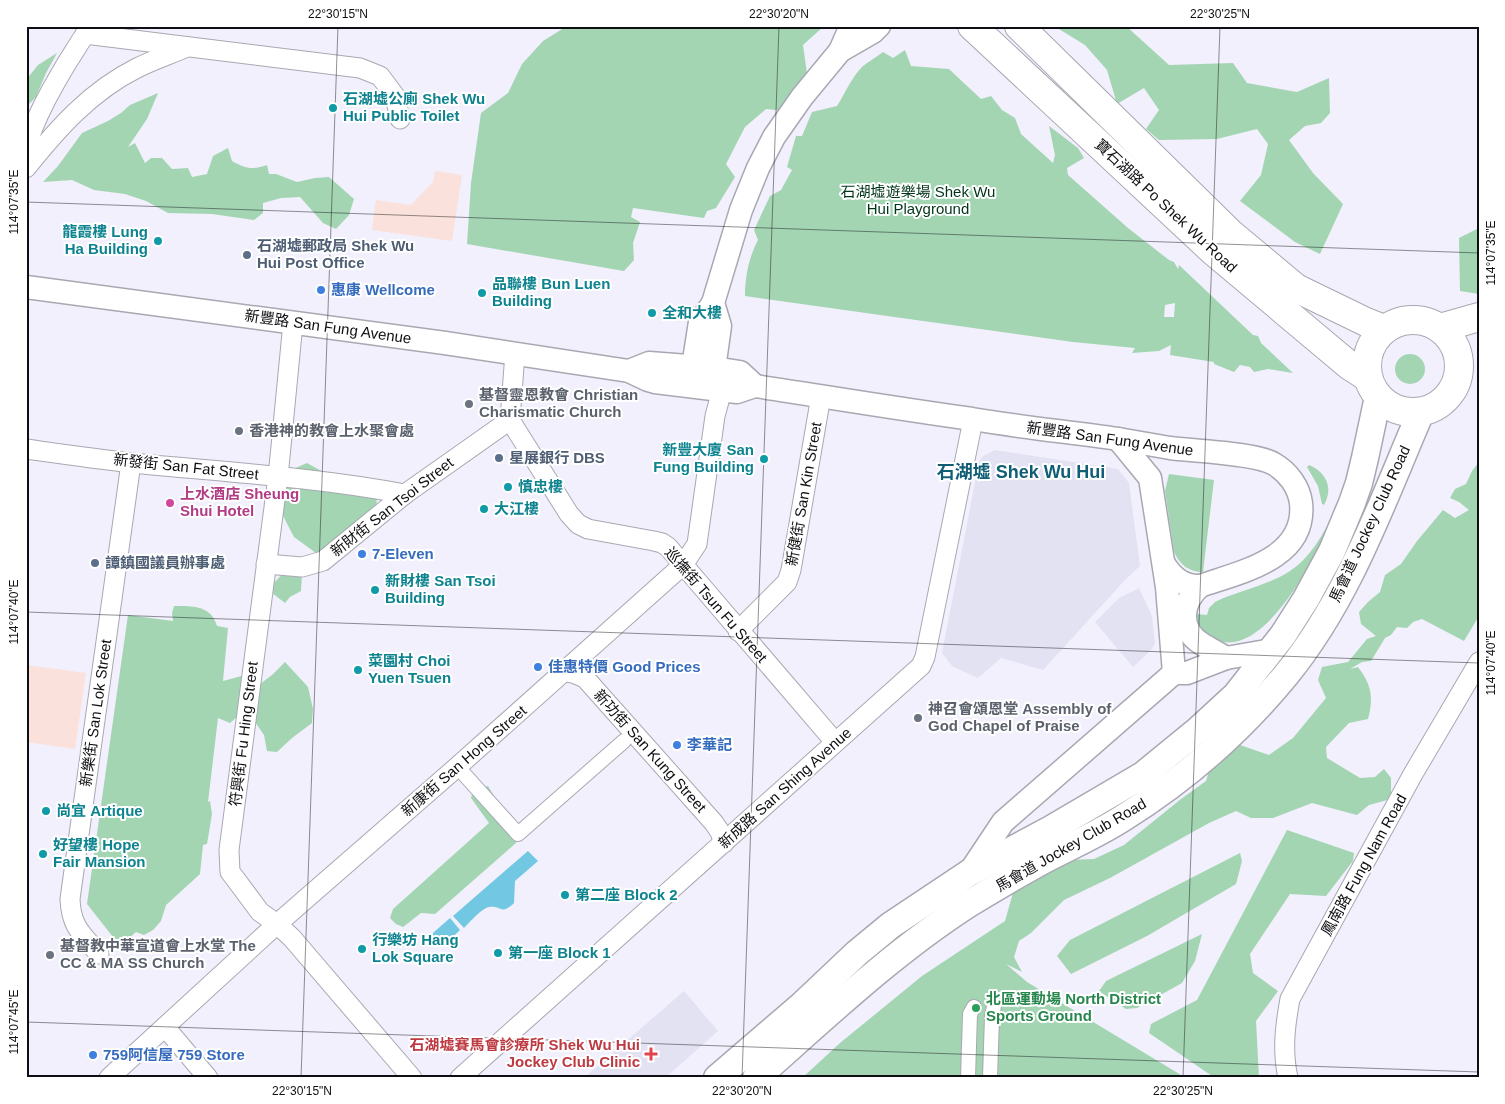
<svg xmlns="http://www.w3.org/2000/svg" width="1505" height="1104" font-family="Arial,'Noto Sans SC',sans-serif">
	<style>
		.commercial { fill: #fbe1db }
		.built { fill: #e3e2f3 }
		.green { fill: #a3d5b3; fill-rule: evenodd }
		.water { fill: #72c7e3 }
		.lines { fill: none; stroke-linecap: round; stroke-linejoin: round }
		.pedestrian-casing { stroke: #a8a8b2; stroke-width: 16 }
		.minor-casing { stroke: #a8a8b2; stroke-width: 21 }
		.tertiary-casing { stroke: #a8a8b2; stroke-width: 25 }
		.secondary-casing { stroke: #a8a8b2; stroke-width: 29 }
		.primary-casing { stroke: #a8a8b2; stroke-width: 30 }
		.pedestrian { stroke: #fff; stroke-width: 14 }
		.minor { stroke: #fff; stroke-width: 19 }
		.tertiary { stroke: #fff; stroke-width: 22 }
		.secondary { stroke: #fff; stroke-width: 26 }
		.primary { stroke: #fff; stroke-width: 28 }
		.ticks { fill: none; stroke: #0f0e12; stroke-width: 1; stroke-opacity: 0.45 }
		.culture-dot { fill: #0f9aa8; stroke: #fff; stroke-width: 2 }
		.service-dot { fill: #5c6f8a; stroke: #fff; stroke-width: 2 }
		.shop-dot { fill: #3f7fe0; stroke: #fff; stroke-width: 2 }
		.worship-dot { fill: #6b7280; stroke: #fff; stroke-width: 2 }
		.hotel-dot { fill: #d1479c; stroke: #fff; stroke-width: 2 }
		.leisure-dot { fill: #2e9e5b; stroke: #fff; stroke-width: 2 }
		.health-dot { fill: #e0444e; stroke: #fff; stroke-width: 2 }
		.labels { text-anchor: middle; stroke-width: 4; stroke-linejoin: round; paint-order: stroke }
		.culture-label { font-size: 15px; font-weight: bold; fill: #0d838f; stroke: #fff; text-anchor: start }
		.park-label { font-size: 15px; fill: #00351a; stroke: #fff }
		.street-label { font-size: 15px; fill: #0f0e12; stroke: #fff }
		.service-label { font-size: 15px; font-weight: bold; fill: #4e5e75; stroke: #fff; text-anchor: start }
		.shop-label { font-size: 15px; font-weight: bold; fill: #366cbe; stroke: #fff; text-anchor: start }
		.worship-label { font-size: 15px; font-weight: bold; fill: #5b616d; stroke: #fff; text-anchor: start }
		.hotel-label { font-size: 15px; font-weight: bold; fill: #b23c85; stroke: #fff; text-anchor: start }
		.leisure-label { font-size: 15px; font-weight: bold; fill: #27864d; stroke: #fff; text-anchor: start }
		.health-label { font-size: 15px; font-weight: bold; fill: #be3a42; stroke: #fff; text-anchor: end }
		.quarter-label { font-size: 18px; font-weight: bold; fill: #0f5e76; stroke: #fff }
		.neatline { fill: none; stroke: #0f0e12; stroke-width: 2 }
		.ticks-label { font-size: 12px; text-anchor: middle; fill: #0f0e12 }
	</style>
	<rect width="100%" height="100%" fill="#f1f0fc"/>
	<g class="commercial">
		<path d="M435,171l27,4 -10,66 -80,-11 4,-30 35,5 22,-23z"/>
		<path d="M26,665l60,8 -11,76 -49,-7z"/>
	</g>
	<g class="built">
		<path d="M995,450l123,19 11,14 11,83 -16,15 -81,89 -42,-12 -23,20 -26,-12 -10,-13 37,-191 4,-6z"/>
		<path d="M1139,588l13,28 3,27 -3,6 -19,18 -38,-45 24,-24z"/>
		<path d="M684,991l34,40 -53,47h-81z"/>
	</g>
	<g class="green">
		<path d="M567,26h257l-21,19 5,36 -23,30 -19,-2 -21,18 -19,37 9,13 -19,31 -9,3 -3,7 -71,-10 -2,9 9,5 -7,21 1,17 -10,11 -157,-27 4,-61 10,-70 27,-20 14,-29 21,-23z"/>
		<path d="M1054,26h72l43,39 64,-2 14,20 50,9 32,-14 1,35 -9,10 -16,3 -16,14 24,33 30,31 -23,50 -25,-12 -55,-41 21,-26 7,-31 -11,-15 -40,10 -58,1 -13,-11 13,-19 -15,-22 -27,16 -10,-34 -22,-25z"/>
		<path d="M905,50l6,16 38,3 32,30 10,-3 11,14 13,8 6,16 32,29 2,-8 -6,-29 29,22 6,10 -17,10 1,7 60,53 41,32 5,2 4,7 1,-4 74,70 5,1 3,7 32,30 -25,-4 -14,3 -4,-5 -10,-2 -6,7 -20,-8v-2l-44,-7 1,-10 -12,6 -27,2 3,-5 -62,-6 -328,-46c0,-20 4,-39 13,-56l-4,-10 16,-34 11,-6 11,-20 -5,-3 9,-31h6l10,-24 25,-6c9,-14 14,-28 26,-40 6,-5 14,-9 20,-14l10,6zM1175,303l-1,14h-10l1,-12z"/>
		<path d="M57,53l-11,20 -10,24 -10,10v-27l12,-15z"/>
		<path d="M158,93l-11,26 -19,28 7,-4 10,20 6,-5h11l10,11 16,-1 4,9 15,-3 6,-18 15,-8 4,13c14,8 20,9 35,4l2,9h7l21,8 18,-4 14,-1 25,22 -5,16 -13,14 -13,-6 -23,-26 -19,1 -18,5v10l-9,7 -42,-6 -44,-1 -22,-12 -21,-7 -31,-4 -22,-10 -29,2 15,-16 24,-33 26,-12 13,-8 9,-8z"/>
		<path d="M1479,228v66l-19,-3 -1,-53z"/>
		<circle cx="1410" cy="369" r="15"/>
		<path d="M1479,462v42l-2,3 2,1v108l-15,25 -42,-22 -9,3 -6,6 -10,-1 -6,8 -6,3 -14,23 -9,1 -12,7 8,-2c13,17 16,30 10,52l-19,4 -23,24 1,11 33,20 15,-1 9,-8 7,9v21l-22,6 -12,10 -45,-12 -39,15h-22l-15,-7 -27,12 -99,55 -46,22 -33,33 -12,8 -5,16 8,15 -16,-8 21,18 159,96h-384l38,-35 82,-67 83,-55 9,-32 54,-29 26,-1 30,-14 57,-46 25,-18 4,-13 18,-20 12,-3 29,10 24,-17 33,-40 -8,-18 4,-13 26,-5 19,-23 9,-3 -15,-12 -2,-12 9,-10 12,-10 5,-17 16,-11 16,-23 26,-31 12,8 14,-8 -10,-8 -9,-4 5,-9 11,-5 6,-13z"/>
		<path d="M307,463l27,15 43,20 -1,10 -56,48 -26,-19 -13,-25 2,-25 8,-17z"/>
		<path d="M1309,465c17,7 25,23 15,40l-2,-1 -4,-18 -11,-19z"/>
		<path d="M1169,474l45,6 -11,92c-14,0 -23,-7 -29,-20l-9,-61z"/>
		<path d="M1332,517l3,1c-18,34 -69,142 -119,122 -12,-5 -18,-14 -20,-26l11,1 2,-7 6,-6c24,-12 52,-16 75,-31 19,-12 32,-35 42,-54z"/>
		<path d="M285,571l17,1 -1,19 -11,6 -5,6 -13,-10 1,-9z"/>
		<path d="M174,606c18,0 37,-1 43,20l11,2 -5,53 22,-6 -7,41 -8,7 -12,-5 -10,84 2,-1 2,13 -5,30 -4,1 -3,29 -34,31 -5,16 -8,9 -9,5 -8,-3 -16,14 -33,-42 41,-289 45,6 -1,-8z"/>
		<path d="M285,662l23,25 5,22 -1,14 -20,15 -15,14 -10,-1 -3,-16 -13,-19 5,-29 16,-12z"/>
		<path d="M488,786l11,18 19,22 -2,17 -81,71 -14,-1 -18,14 -7,-3 -6,-6 3,-9 96,-86 -18,-25 2,-8z"/>
		<path d="M1287,830l67,23 -1,8 -27,35 -36,-2 -40,60 3,19 25,18 -22,30 3,57h-44l-66,-45 2,-9 46,-24z"/>
		<path d="M1240,853l2,8 -6,23 -89,52 -76,38 -14,-18 13,-16z"/>
		<path d="M1202,934l-7,27 -13,22 -45,25 -11,1 -27,-18 7,-10z"/>
	</g>
	<g class="water">
		<path d="M528,851l10,10 -23,20 -1,22c-13,13 -13,2 -25,4 -7,1 -20,16 -25,21l-11,-12z"/>
		<path d="M450,918l10,12 -16,15h-5l-7,-5 1,-7z"/>
	</g>
	<g class="lines">
		<g class="pedestrian-casing">
			<g id="pedestrian">
				<path d="M463,773l55,61 106,-93"/>
				<path d="M968,1078l2,-64 4,-7"/>
				<path d="M990,1078l2,-61 2,-11"/>
			</g>
		</g>
		<g class="minor-casing">
			<g id="minor">
				<path d="M85,34l275,34 20,8 15,20 5,23"/>
				<path d="M26,148c9,-31 26,-60 42,-87 8,-12 14,-24 24,-35"/>
				<path d="M26,168c32,-40 65,-77 111,-100 16,-8 34,-14 50,-21"/>
				<path d="M293,323l-15,154 -49,373 1,22 4,5 26,35 17,12 15,14 120,140"/>
				<path d="M515,353l-5,67 59,94 9,10 10,5 66,12 8,2 6,4 167,195"/>
				<path d="M26,449c36,5 71,10 106,14 91,9 183,14 273,31"/>
				<path d="M266,564l36,3 21,-6 82,-67 105,-74"/>
				<path d="M738,631l49,-49 4,-12 30,-174"/>
				<path d="M565,672l8,1 12,5 129,145 6,9 4,11"/>
				<path d="M99,954c-17,-20 -28,-27 -29,-55l61,-436"/>
				<path d="M165,1027l43,51"/>
				<path d="M109,1078l168,-154 180,-157 226,-202 14,-21 18,-128 7,-26"/>
				<path d="M460,1078l461,-412 4,-9 48,-237"/>
				<path d="M1288,1078c-6,-27 -3,-52 2,-79l123,-225 66,-112"/>
			</g>
		</g>
		<g class="tertiary-casing">
			<g id="tertiary">
				<path d="M840,51l33,-19 6,-6"/>
				<path d="M26,287l419,56 184,28 19,9 7,2 82,10 18,-6c72,11 144,23 217,33 48,8 97,13 146,20 17,3 35,6 52,9 24,3 87,5 104,16 14,8 25,23 27,39 6,56 -61,69 -101,83 -16,1 -28,-9 -36,-22"/>
				<path d="M629,371l20,-8 65,5 26,4 15,14"/>
				<path d="M712,383l8,-57 -7,-23"/>
				<path d="M690,386l10,-64 13,-19 28,-93 17,-42 16,-31 28,-40 38,-46 11,-25"/>
				<path d="M1118,439l32,39 17,109 7,86"/>
				<path d="M1200,586c-19,17 -22,43 2,58 8,5 16,9 24,14"/>
				<path d="M969,873l34,-51 171,-149h13l39,-15 46,-8"/>
			</g>
		</g>
		<g class="secondary-casing">
			<g id="secondary">
				<path d="M717,1078l85,-73 55,-52 34,-28 78,-52 82,-44 92,-54 55,-45 38,-35 47,-60 23,-36 26,-48 20,-48 7,-20 6,-25 13,-61"/>
				<path d="M756,1078c69,-61 136,-125 214,-175 25,-15 50,-30 76,-44 25,-13 52,-25 77,-41 61,-38 117,-87 163,-143 63,-77 96,-173 135,-263"/>
			</g>
		</g>
		<g class="primary-casing">
			<g id="primary">
				<path d="M972,26l241,225 137,115 17,11"/>
				<path d="M1019,26l211,207 66,55 70,34 18,7"/>
				<circle cx="1413" cy="366" r="46"/>
				<path d="M1440,328l39,-11"/>
			</g>
		</g>
		<use href="#pedestrian" class="pedestrian"/>
		<use href="#minor" class="minor"/>
		<use href="#tertiary" class="tertiary"/>
		<use href="#secondary" class="secondary"/>
		<use href="#primary" class="primary"/>
	</g>
	<path class="ticks" d="M26,202l1453,51M26,612l1453,51M26,1022l1453,50M301,1078l37,-1052M742,1078l37,-1052M1183,1078l37,-1052"/>
	<g class="culture-dot">
		<circle cx="333" cy="108" r="5"/>
		<circle cx="158" cy="241" r="5"/>
		<circle cx="482" cy="293" r="5"/>
		<circle cx="652" cy="313" r="5"/>
		<circle cx="764" cy="459" r="5"/>
		<circle cx="508" cy="487" r="5"/>
		<circle cx="484" cy="509" r="5"/>
		<circle cx="375" cy="590" r="5"/>
		<circle cx="358" cy="670" r="5"/>
		<circle cx="46" cy="811" r="5"/>
		<circle cx="43" cy="854" r="5"/>
		<circle cx="565" cy="895" r="5"/>
		<circle cx="362" cy="949" r="5"/>
		<circle cx="498" cy="953" r="5"/>
	</g>
	<g class="service-dot">
		<circle cx="247" cy="255" r="5"/>
		<circle cx="499" cy="458" r="5"/>
		<circle cx="95" cy="563" r="5"/>
	</g>
	<g class="shop-dot">
		<circle cx="321" cy="290" r="5"/>
		<circle cx="362" cy="554" r="5"/>
		<circle cx="538" cy="667" r="5"/>
		<circle cx="677" cy="745" r="5"/>
		<circle cx="93" cy="1055" r="5"/>
	</g>
	<g class="worship-dot">
		<circle cx="469" cy="404" r="5"/>
		<circle cx="239" cy="431" r="5"/>
		<circle cx="918" cy="718" r="5"/>
		<circle cx="50" cy="955" r="5"/>
	</g>
	<circle class="hotel-dot" cx="170" cy="503" r="5"/>
	<circle class="leisure-dot" cx="976" cy="1008" r="5"/>
	<path class="health-dot" d="M648.5 1046.5h5v5h5v5h-5v5h-5v-5h-5v-5h5z"/>
	<g class="labels">
		<g class="culture-label">
			<text x="343" y="104">石湖墟公廁 Shek Wu<tspan x="343" dy="17">Hui Public Toilet</tspan></text>
			<text x="148" y="237" text-anchor="end">龍霞樓 Lung<tspan x="148" dy="17">Ha Building</tspan></text>
			<text x="492" y="289">品聯樓 Bun Luen<tspan x="492" dy="17">Building</tspan></text>
			<text x="662" y="318">全和大樓</text>
			<text x="754" y="455" text-anchor="end">新豐大廈 San<tspan x="754" dy="17">Fung Building</tspan></text>
			<text x="518" y="492">慎忠樓</text>
			<text x="494" y="514">大江樓</text>
			<text x="385" y="586">新財樓 San Tsoi<tspan x="385" dy="17">Building</tspan></text>
			<text x="368" y="666">菜園村 Choi<tspan x="368" dy="17">Yuen Tsuen</tspan></text>
			<text x="56" y="816">尚宜 Artique</text>
			<text x="53" y="850">好望樓 Hope<tspan x="53" dy="17">Fair Mansion</tspan></text>
			<text x="575" y="900">第二座 Block 2</text>
			<text x="372" y="945">行樂坊 Hang<tspan x="372" dy="17">Lok Square</tspan></text>
			<text x="508" y="958">第一座 Block 1</text>
		</g>
		<g class="park-label">
			<text x="918" y="197">石湖墟遊樂場 Shek Wu<tspan x="918" dy="17">Hui Playground</tspan></text>
		</g>
		<g class="street-label">
			<text transform="translate(1166 206) rotate(43)" y="5">寶石湖路 Po Shek Wu Road</text>
			<text transform="translate(328 327) rotate(8)" y="5">新豐路 San Fung Avenue</text>
			<text transform="translate(1110 439) rotate(8)" y="5">新豐路 San Fung Avenue</text>
			<text transform="translate(186 467) rotate(6)" y="5">新發街 San Fat Street</text>
			<text transform="translate(804 494) rotate(-80)" y="5">新健街 San Kin Street</text>
			<text transform="translate(392 507) rotate(-38)" y="5">新財街 San Tsoi Street</text>
			<text transform="translate(1370 524) rotate(-65)" y="5">馬會道 Jockey Club Road</text>
			<text transform="translate(716 605) rotate(49)" y="5">巡撫街 Tsun Fu Street</text>
			<text transform="translate(96 713) rotate(-82)" y="5">新樂街 San Lok Street</text>
			<text transform="translate(244 734) rotate(-83)" y="5">符興街 Fu Hing Street</text>
			<text transform="translate(650 751) rotate(48)" y="5">新功街 San Kung Street</text>
			<text transform="translate(464 761) rotate(-41)" y="5">新康街 San Hong Street</text>
			<text transform="translate(785 788) rotate(-42)" y="5">新成路 San Shing Avenue</text>
			<text transform="translate(1071 845) rotate(-30)" y="5">馬會道 Jockey Club Road</text>
			<text transform="translate(1364 865) rotate(-61)" y="5">鳳南路 Fung Nam Road</text>
		</g>
		<g class="service-label">
			<text x="257" y="251">石湖墟郵政局 Shek Wu<tspan x="257" dy="17">Hui Post Office</tspan></text>
			<text x="509" y="463">星展銀行 DBS</text>
			<text x="105" y="568">譚鎮國議員辦事處</text>
		</g>
		<g class="shop-label">
			<text x="331" y="295">惠康 Wellcome</text>
			<text x="372" y="559">7-Eleven</text>
			<text x="548" y="672">佳惠特價 Good Prices</text>
			<text x="687" y="750">李華記</text>
			<text x="103" y="1060">759阿信屋 759 Store</text>
		</g>
		<g class="worship-label">
			<text x="479" y="400">基督靈恩教會 Christian<tspan x="479" dy="17">Charismatic Church</tspan></text>
			<text x="249" y="436">香港神的教會上水聚會處</text>
			<text x="928" y="714">神召會頌恩堂 Assembly of<tspan x="928" dy="17">God Chapel of Praise</tspan></text>
			<text x="60" y="951">基督教中華宣道會上水堂 The<tspan x="60" dy="17">CC &amp; MA SS Church</tspan></text>
		</g>
		<g class="hotel-label">
			<text x="180" y="499">上水酒店 Sheung<tspan x="180" dy="17">Shui Hotel</tspan></text>
		</g>
		<g class="leisure-label">
			<text x="986" y="1004">北區運動場 North District<tspan x="986" dy="17">Sports Ground</tspan></text>
		</g>
		<g class="health-label">
			<text x="640" y="1050">石湖墟賽馬會診療所 Shek Wu Hui<tspan x="640" dy="17">Jockey Club Clinic</tspan></text>
		</g>
		<g class="quarter-label">
			<text x="1021" y="478">石湖墟 Shek Wu Hui</text>
		</g>
	</g>
	<rect width="1505" height="1104" fill="none" stroke="#ffffff" stroke-width="55"/>
	<rect x="28" y="28" width="1450" height="1048" class="neatline"/>
	<g class="ticks-label">
		<text x="338" y="18">22°30'15"N</text>
		<text x="779" y="18">22°30'20"N</text>
		<text x="1220" y="18">22°30'25"N</text>
		<text transform="translate(14 202) rotate(-90)" y="4">114°07'35"E</text>
		<text transform="translate(1491 253) rotate(-90)" y="4">114°07'35"E</text>
		<text transform="translate(14 612) rotate(-90)" y="4">114°07'40"E</text>
		<text transform="translate(1491 663) rotate(-90)" y="4">114°07'40"E</text>
		<text transform="translate(14 1022) rotate(-90)" y="4">114°07'45"E</text>
		<text x="302" y="1095">22°30'15"N</text>
		<text x="742" y="1095">22°30'20"N</text>
		<text x="1183" y="1095">22°30'25"N</text>
	</g>
</svg>
